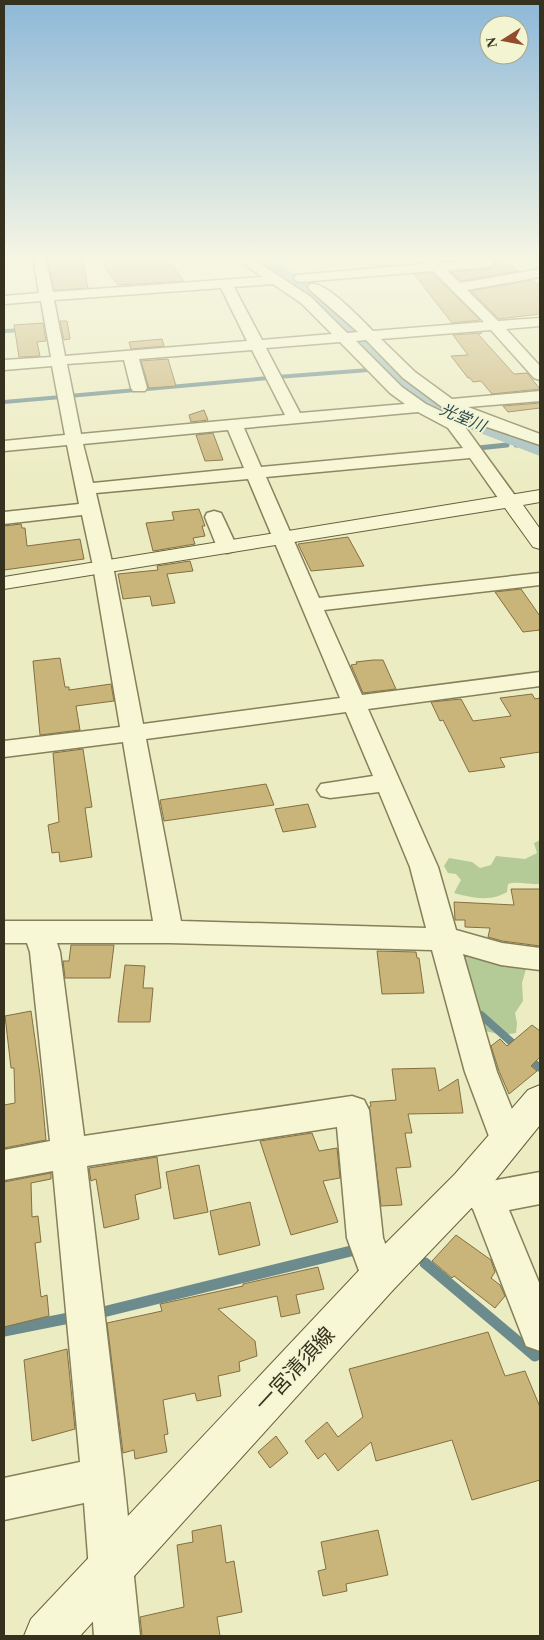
<svg xmlns="http://www.w3.org/2000/svg" width="544" height="1640" font-family="'Times New Roman','Noto Sans JP',serif">
	<style>
		.green { fill: #b4ca97 }
		.lines { fill: none; stroke-linecap: round; stroke-linejoin: round }
		.stream-far3 { stroke: #6c8b8d; stroke-width: 4 }
		.stream-far2 { stroke: #6c8b8d; stroke-width: 5 }
		.stream-far1 { stroke: #6c8b8d; stroke-width: 8 }
		.stream { stroke: #6c8b8d; stroke-width: 11 }
		.river { fill: #a4bfbf; fill-rule: evenodd }
		.building { fill: #c9b479; stroke: #847041 }
		.street-casing { stroke: #857f5a; stroke-width: 3 }
		.secondary-casing { stroke: #675f3d; stroke-width: 2 }
		.street { fill: #f7f7d5; fill-rule: evenodd }
		.secondary { fill: #f7f7d5; fill-rule: evenodd }
		.labels { text-anchor: middle; stroke-width: 4; stroke-linejoin: round; paint-order: stroke }
		.far-water-label { font-size: 16px; font-style: italic; fill: #2d4b55; stroke: #f3f4d1 }
		.near-street-label { font-size: 21px; fill: #36311e; stroke: #f3f4d1 }
	</style>
	<rect width="100%" height="100%" fill="#ececc2"/>
	<g class="green">
		<path d="M365,257h27l10,12 -26,2z"/>
		<path d="M540,840v44c-11,1 -21,-3 -32,0l-1,8c-16,10 -35,6 -53,1l7,-13 -5,-6 -8,-1 -4,-7 5,-8 23,4 8,6 11,-3 5,-9 29,3 12,-6 -3,-10z"/>
		<path d="M479,950l16,14 14,-3 17,8 -4,14 1,18 -8,12 2,10 -1,10 -13,2 -18,-4 -19,-39 -3,-41z"/>
	</g>
	<g class="lines">
		<g class="stream-far3">
			<path d="M4,331l20,-1"/>
			<path d="M275,373l2,4 92,-7"/>
			<path d="M69,396l200,-18"/>
			<path d="M4,402l57,-5"/>
		</g>
		<g class="stream-far2">
			<path d="M516,445l12,-2"/>
			<path d="M478,448l29,-3"/>
		</g>
		<g class="stream-far1">
			<path d="M472,1013l9,2 36,32"/>
			<path d="M528,1058l12,10"/>
		</g>
		<g class="stream">
			<path d="M425,1263l110,93"/>
			<path d="M103,1312l256,-63"/>
			<path d="M4,1331l70,-14"/>
		</g>
		<path class="river" d="M246,257h23l56,37 37,33 22,26 52,43 18,10 86,33v17l-104,-40 -18,-10 -50,-43 -22,-26 -35,-35 -63,-41z"/>
	</g>
	<g class="building">
		<path d="M61,257h21l6,31 -34,2 -7,-31z"/>
		<path d="M126,257h40l18,24 -66,4 -19,-25z"/>
		<path d="M490,257h9l19,14 -57,10 -10,-9 39,-3 7,-5z"/>
		<path d="M432,273l48,47 -28,3 -38,-49z"/>
		<path d="M532,280l8,6v28l-41,5 -28,-28z"/>
		<path d="M60,321h7l3,18 -6,1z"/>
		<path d="M43,323l3,18 -9,1 3,14 -21,1 -5,-32z"/>
		<path d="M482,333l-4,1 36,40 13,-1 13,16 -48,5 -11,-13 -8,1 -3,-4h-2l-17,-22 17,-1 -15,-20z"/>
		<path d="M162,339l2,7 -33,3 -2,-7z"/>
		<path d="M168,359l8,27 -27,2 -8,-27z"/>
		<path d="M540,403v5l-32,4 -5,-6z"/>
		<path d="M204,410l4,10 -17,2 -2,-7z"/>
		<path d="M213,433l10,27 -18,1 -9,-26z"/>
		<path d="M199,509l6,17h-3l3,10 -12,2 2,6 -42,7 -7,-28 28,-3 -2,-8z"/>
		<path d="M21,524l1,4h3l2,18 53,-7 4,20 -80,11v-44z"/>
		<path d="M348,537l16,29 -53,5 -13,-27z"/>
		<path d="M190,561l3,10 -26,3 8,29 -23,3 -2,-10 -27,3 -5,-25 40,-4 -1,-4z"/>
		<path d="M521,589l19,27v14l-17,2 -28,-40z"/>
		<path d="M60,658l5,29h4v3l42,-6 3,17 -38,5 4,24 -40,5 -7,-74z"/>
		<path d="M373,660h10l13,29 -33,4 -12,-28 6,-1 -1,-2z"/>
		<path d="M532,694l3,5 5,-1v54l-40,6 5,9 -36,5 -26,-52 -3,1 -9,-19 30,-3 12,22 38,-5 -11,-18z"/>
		<path d="M83,749l9,58 -7,1 7,49 -32,5 -1,-10 -7,1 -4,-28 11,-3 -6,-69z"/>
		<path d="M266,784l8,21 -110,16 -4,-21z"/>
		<path d="M308,804l8,23 -33,5 -8,-23z"/>
		<path d="M511,889h29v57l-38,-5 -14,-4 2,-9 -25,-1v-7h-10l-1,-18 60,3z"/>
		<path d="M71,945h43l-4,33h-45l-2,-17h6z"/>
		<path d="M377,951l39,1 1,6h2l5,35 -42,1z"/>
		<path d="M125,965l20,1 -2,22h10l-3,34h-32z"/>
		<path d="M31,1011l9,64 6,65 -42,8v-43l11,-2 -1,-35h-3l-6,-52z"/>
		<path d="M532,1025l8,6v26l-9,9 6,5 -28,23 -10,-23 -8,-25 9,-7 7,7z"/>
		<path d="M435,1068l4,23 19,-12 5,34 -55,1 4,19h-7l6,34 -15,1 6,37 -21,1 -12,-99 2,-1 -1,-4 26,-2 -4,-31z"/>
		<path d="M312,1133l7,18 18,-3 3,30 -17,3 15,41 -47,13 -31,-94z"/>
		<path d="M157,1157l4,31 -26,7 4,24 -35,9 -8,-49 -5,2 -2,-13z"/>
		<path d="M199,1165l9,47 -34,7 -8,-47z"/>
		<path d="M51,1173v6l-20,4 1,34 6,-1 3,26 -6,1 6,54 6,-2 2,21 -45,11v-145z"/>
		<path d="M250,1202l10,43 -41,10 -9,-44z"/>
		<path d="M456,1235l35,25 4,12 -4,6 9,7 5,11 -10,12 -41,-32 -2,2 -20,-17z"/>
		<path d="M318,1267l6,22 -28,6 4,18 -19,4 -4,-21 -59,13 37,32 2,15 -18,6 1,9 -22,5 3,20 -24,5 -2,-8 -32,7 5,34 -4,1 3,17 -32,7 -1,-9 -11,3 -16,-130 55,-12 -2,-7 83,-18v-2z"/>
		<path d="M488,1332l17,44 20,-5 15,36v73l-68,20 -20,-60 -76,21 -5,-19 -33,29 -13,-18 -7,6 -13,-18 22,-19 11,15 25,-20 -14,-48z"/>
		<path d="M67,1349l8,80 -43,12 -8,-81z"/>
		<path d="M276,1436l12,17 -18,15 -12,-16z"/>
		<path d="M221,1525l5,38 8,-2 8,51 -25,5 3,19h-78l-2,-19 44,-10 -7,-62 16,-3 -1,-11z"/>
		<path d="M378,1530l10,45 -42,9 1,7 -24,5 -5,-25 8,-2 -5,-27z"/>
	</g>
	<g class="lines">
		<g class="street-casing">
			<g id="street">
				<path d="M33,257h12l8,35 209,-15 -27,-20h15l61,40 36,36 11,-1 -48,-42 -2,-3 2,-3c15,-4 52,36 63,47l111,-9 -51,-51 -132,11 -5,-1 -2,-3 2,-3 130,-11 -3,-4 1,-3h10l5,6 50,-4 6,4 -6,4 -42,3 13,13 80,-14v8l-73,13 31,31 42,-3v8l-34,3 34,37v14l-6,-2 -43,-48 -110,9 34,33 37,27 88,-8v10l-72,6 72,27v11l-71,-24 -27,-14 -39,-29 -37,-38 -10,1 46,46 24,17 34,16 59,81 -2,4 -7,2 -7,-2 -33,-47 -204,19 53,121 221,-25v12l-216,25 38,85 178,-23v14l-172,23 70,158 18,63 46,13 38,5v22l-39,-5 -38,-11 34,118 27,67 -5,11 -12,4 -12,-4 -5,-11 -25,-67 -33,-122 -263,-7h-112l3,9 24,184 268,-40 12,4 5,10 14,128 15,39 -6,13 -13,5 -13,-5 -19,-52 -10,-111 -250,39 37,312 16,158h-46l-10,-133 -80,17v-42l76,-16 -27,-291 -49,9v-30l46,-9 -20,-189 -3,-9h-23v-22h149l-30,-179 -119,15v-16l116,-14 -27,-161 -11,-51 -78,9v-12l75,-8 -12,-59 -63,6v-10l61,-6 -13,-69 -48,4v-10l47,-3 -10,-56 -37,3v-8l35,-3zM273,284l28,19 31,31 -70,6 -28,-53zM221,288l26,53 -182,15 -11,-56zM340,342l50,51 15,11 -105,9 -34,-65zM252,350l33,65 -204,19 -14,-70 57,-4 7,28 2,3h12l2,-3 -8,-29zM418,412l30,16 15,20 -202,19 -17,-39zM228,430l16,38 -151,15 -10,-39zM248,479l92,219 -197,26 -30,-158 -17,-73zM346,712l27,64 -52,8 -4,6 4,6 9,2 49,-6 31,75 16,61 -245,-7 -35,-182z"/>
				<path d="M214,511l7,2 2,4 14,30 -3,4 -7,2 -7,-2 -3,-4 -12,-30 2,-4z"/>
				<path d="M540,1172v32l-31,6 31,75v66l-14,-5 -53,-137 -12,-9 -6,-11 6,-11 12,-5 18,8z"/>
			</g>
		</g>
		<g class="secondary-casing">
			<g id="secondary">
				<path d="M540,490v12l-17,3 17,24v20l-7,-2 -28,-39 -501,81v-12z"/>
				<path d="M540,1085v40l-59,73 -88,92 -313,346h-56l7,-17 334,-355 90,-90 73,-84z"/>
			</g>
		</g>
		<use href="#street" class="street"/>
		<use href="#secondary" class="secondary"/>
	</g>
	<linearGradient id="sky" x2="0" y2="1"><stop stop-color="#8db8d8"/><stop offset="0.53" stop-color="#f6f6e4"/><stop offset="1" stop-color="#f6f6e4" stop-opacity="0"/></linearGradient>
	<rect width="544" height="487" fill="url(#sky)"/>
	<g class="labels">
		<g class="far-water-label">
			<text transform="translate(463 417) rotate(23)" y="6">光堂川</text>
		</g>
		<g class="near-street-label">
			<text transform="translate(295 1369) rotate(-47)" y="7">一宮清須線</text>
		</g>
	</g>
	<rect width="544" height="1640" fill="none" stroke="#36311e" stroke-width="10"/>
	<g transform="translate(504 40) rotate(259)"><circle r="24" fill="#f3f4d1" stroke="#a7a689"/>
	<path d="M0-4L9 19L0 12L-9 19Z" fill="#924b2c"/>
	<text y="-8" font-size="14" font-weight="bold" text-anchor="middle" fill="#36311e">N</text>
	</g>
</svg>
